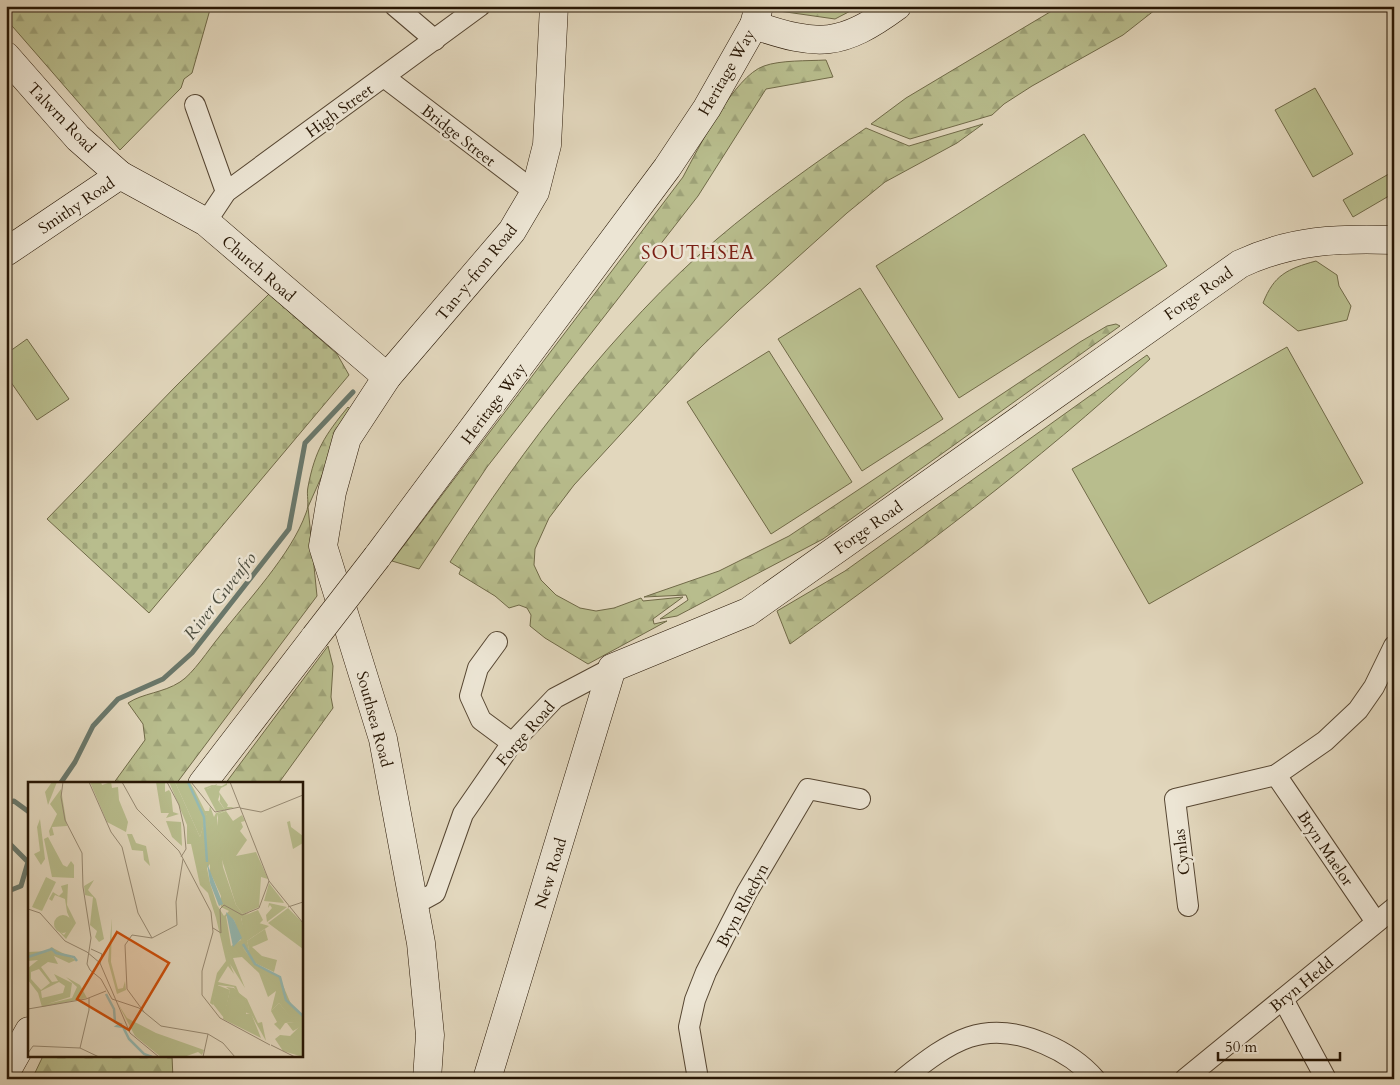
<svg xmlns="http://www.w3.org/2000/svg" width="1400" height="1085" font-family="Cardo,serif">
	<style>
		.forest { fill: url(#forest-firs); stroke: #706a48 }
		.cemetery { fill: url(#cemetery-stones); stroke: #706a48 }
		.green { fill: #b8bd8d; stroke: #706a48 }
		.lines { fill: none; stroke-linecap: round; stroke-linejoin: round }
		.stream { stroke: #69786c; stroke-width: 5 }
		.street-casing { stroke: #564632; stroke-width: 22 }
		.secondary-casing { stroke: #271604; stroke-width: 29 }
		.street { stroke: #ece5d4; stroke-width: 20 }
		.secondary { stroke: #ece5d4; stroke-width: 28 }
		.secondary-bridge-casing { stroke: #271604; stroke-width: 29; stroke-linecap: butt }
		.secondary-bridge { stroke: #ece5d4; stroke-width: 28 }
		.labels { text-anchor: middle; stroke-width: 5; stroke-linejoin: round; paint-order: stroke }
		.street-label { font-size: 16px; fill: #271604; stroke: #ece5d4 }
		.water-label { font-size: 18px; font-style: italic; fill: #4e4f41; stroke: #ece5d4 }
		.quarter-label { font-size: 19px; letter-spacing: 1px; fill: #7a1f14; stroke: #ece5d4 }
		.inset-river { fill: none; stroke: #95b9b2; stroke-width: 2.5 }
		.inset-road { fill: none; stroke: #978a73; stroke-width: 1 }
		.view { fill: #cb4f0b; fill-opacity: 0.15; stroke: #cb4f0b; stroke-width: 2.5 }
		.inset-edge { fill: none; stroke: #271604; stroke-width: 2.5 }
	</style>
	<defs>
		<pattern id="forest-firs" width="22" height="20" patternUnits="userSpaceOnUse" patternTransform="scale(1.25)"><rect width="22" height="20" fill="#b8bd8d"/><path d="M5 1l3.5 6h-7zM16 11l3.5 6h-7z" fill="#9ea278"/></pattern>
		<pattern id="cemetery-stones" width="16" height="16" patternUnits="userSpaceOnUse" patternTransform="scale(1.25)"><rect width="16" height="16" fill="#b8bd8d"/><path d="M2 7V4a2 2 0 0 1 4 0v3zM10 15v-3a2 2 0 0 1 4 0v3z" fill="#9ea278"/></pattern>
	</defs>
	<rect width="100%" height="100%" fill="#e2d7bd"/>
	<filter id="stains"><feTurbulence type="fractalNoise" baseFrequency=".004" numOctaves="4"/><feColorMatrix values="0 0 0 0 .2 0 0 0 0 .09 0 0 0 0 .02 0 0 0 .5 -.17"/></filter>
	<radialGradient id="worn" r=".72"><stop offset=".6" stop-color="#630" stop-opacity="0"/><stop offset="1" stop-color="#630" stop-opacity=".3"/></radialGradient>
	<g class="forest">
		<path d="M6,6h205l-19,67 -8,6 -3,9 -61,62 -114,-131z"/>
		<path d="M777,6h83l-25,13 -56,-8z"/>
		<path d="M1060,6h100l-37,29 -91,51 -28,18 -12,11 -82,24 -39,-15 35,-26z"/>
		<path d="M826,60l7,17 -67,12 -68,107 -211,271 -68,102 -27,-8 291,-384c15,-28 51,-101 81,-111 16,-6 44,-5 62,-6z"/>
		<path d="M983,124l-26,19 -72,39 -38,31 -109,98 -38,37 -126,137 -25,33 -14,31 -1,16 7,15 15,15 24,13 16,3 18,-3 27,-10 2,3 40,-4 -30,22 1,5 13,-3 -79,43 -43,-26 -15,-12 1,-11 -4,-7 -8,-3 -10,3 -14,-12 -36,-22 2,-5 -11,-7c72,-113 165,-235 267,-323 47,-40 98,-76 149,-111l43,18z"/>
		<path d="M1116,324l4,2 -297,213 -146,77 -17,3 28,-19 -2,-5 -42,2 75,-26 70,-35 291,-194 27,-16z"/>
		<path d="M1147,355l3,4c-113,104 -235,195 -360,285l-13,-33 68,-40z"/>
		<path d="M348,407l3,3 -43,97 9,89 -141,188h-63l32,-44 -2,-16 -15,-21c15,-10 35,-10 52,-21 13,-8 29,-33 39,-45 28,-36 72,-82 87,-124 4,-9 0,-18 2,-26 7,-37 17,-52 40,-80z"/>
		<path d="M328,646l5,20 -2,31 2,11 -55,76h-53z"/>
		<path d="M43,1056h129l1,23h-141z"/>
	</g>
	<path class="cemetery" d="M269,294l68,60 12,21 -200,238 -102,-94 129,-133z"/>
	<g class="green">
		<path d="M1315,88l38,66 -40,23 -38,-67z"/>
		<path d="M1084,134l83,132 -208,132 -83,-132z"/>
		<path d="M1394,171v22l-41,24 -10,-17z"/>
		<path d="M1316,261l21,14 2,11 12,20 -4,14 -49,11 -35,-28c11,-28 24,-34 53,-42z"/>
		<path d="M860,288l83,131 -81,52 -84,-132z"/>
		<path d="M27,339l42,60 -32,21 -31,-45v-21z"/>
		<path d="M1287,347l76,136 -214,121 -77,-135z"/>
		<path d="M769,351l83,131 -81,52 -84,-132z"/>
	</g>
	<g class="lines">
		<g class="stream">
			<path d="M60,784l15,-22 18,-36 25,-27 45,-20 29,-26 97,-124 16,-86 48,-51"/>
			<path d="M6,803l8,-2 15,11"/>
			<path d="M6,836l3,7 19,19 -7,24 -15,6"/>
		</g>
		<g class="street-casing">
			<g id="street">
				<path d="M395,6l40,34"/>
				<path d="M384,77l151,115"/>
				<path d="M195,105l31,87"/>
				<path d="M206,222l20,-30 254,-186"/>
				<path d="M497,642l-19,26 -8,28 11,24 31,23"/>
				<path d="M1276,775l100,147"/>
				<path d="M415,904l20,-11 28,-79 49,-71 43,-45 57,-30"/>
				<path d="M1188,906l-13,-107 101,-24 49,-34 33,-31 16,-23 20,-41"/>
				<path d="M1283,999l43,80"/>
				<path d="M698,1079l-9,-52 6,-27 11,-28 41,-80 61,-103 52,10"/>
				<path d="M903,1079c48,-38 81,-62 142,-35 19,8 36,19 50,35"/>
				<path d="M1185,1079l209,-171"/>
			</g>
		</g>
		<g class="secondary-casing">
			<g id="secondary">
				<path d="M754,25c65,22 87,22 143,-19"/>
				<path d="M6,56l72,82 42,37 86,47 181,155"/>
				<path d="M6,252l114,-77"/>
				<path d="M377,557l290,-389 40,-60 47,-83 5,-19"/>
				<path d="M202,784l113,-147"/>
				<path d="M6,1072l23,-41"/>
				<path d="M427,1079l3,-44 -9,-92 -38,-204 -60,-193 9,-54 15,-54 40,-61 125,-146 23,-39 12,-47 7,-139"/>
				<path d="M487,1079l125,-411 136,-56 492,-348c51,-24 98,-26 154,-24"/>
			</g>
		</g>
		<use href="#street" class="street"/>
		<use href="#secondary" class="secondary"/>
		<g class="secondary-bridge-casing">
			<path id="secondary-bridge" d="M315,637l62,-80"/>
		</g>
		<use href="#secondary-bridge" class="secondary-bridge"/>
	</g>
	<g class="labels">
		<g class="street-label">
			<text transform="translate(726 72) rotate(-60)" y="6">Heritage Way</text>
			<text transform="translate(339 110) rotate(-36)" y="6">High Street</text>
			<text transform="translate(62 117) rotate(46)" y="6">Talwrn Road</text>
			<text transform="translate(459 135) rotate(38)" y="6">Bridge Street</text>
			<text transform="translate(76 205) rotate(-34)" y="6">Smithy Road</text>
			<text transform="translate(259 268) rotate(41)" y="6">Church Road</text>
			<text transform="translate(476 272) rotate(-51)" y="6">Tan-y-fron Road</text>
			<text transform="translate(1198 293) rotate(-35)" y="6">Forge Road</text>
			<text transform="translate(493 403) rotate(-53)" y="6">Heritage Way</text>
			<text transform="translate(868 527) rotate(-35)" y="6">Forge Road</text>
			<text transform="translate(375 719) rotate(75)" y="6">Southsea Road</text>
			<text transform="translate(525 733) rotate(-49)" y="6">Forge Road</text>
			<text transform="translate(1326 848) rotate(56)" y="6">Bryn Maelor</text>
			<text transform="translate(1181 852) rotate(-97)" y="6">Cynlas</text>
			<text transform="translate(550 873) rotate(-73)" y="6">New Road</text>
			<text transform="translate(742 905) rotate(-62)" y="6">Bryn Rhedyn</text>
			<text transform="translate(1301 984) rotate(-39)" y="6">Bryn Hedd</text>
		</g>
		<g class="water-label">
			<text transform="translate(220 596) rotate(-52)" y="6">River Gwenfro</text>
		</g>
		<g class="quarter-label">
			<text x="698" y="259">SOUTHSEA</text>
		</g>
	</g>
	<g transform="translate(28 782)">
		<rect width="275" height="275" fill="#e2d7bd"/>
		<path d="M62,0h11l1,3 9,-3 1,6 6,-1 1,13 9,22 -2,10 -19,-10zM147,0h15l5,9 12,24v33l-2,-27 -5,16zM199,1v2l-6,3h-5l-5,-1 -4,2h9l4,5 -2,6 7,10 -9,1 -12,-23 8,-3 10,1zM198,29l7,10 9,-6 3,6 -4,1 2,5 -3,4 7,9 -11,16 20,-4 12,27 -7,-2 -2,30 -16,7 -7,-9 -18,-58v-33zM262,39l1,6 12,9v7l-10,6 -6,-27zM241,101l14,18 1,2 -20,-2zM241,121l18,4 -20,15 -1,-7 6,-7 -2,-3 -2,3zM260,126l15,15v26l-35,-26zM230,128l5,10 -18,18 -4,-21zM237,147l3,11 -16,7 10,9 15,4 -3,12 -19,-9 -9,-12 3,-2 -2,-8zM198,205l8,1 12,12v14l5,-1 10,25 -38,-19 7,-29zM251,221l16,19 -10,1 -5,7 -6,-6 3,-2 -6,-11zM272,244l3,4v27l-20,-6 -8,-12 5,-4 10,1z" fill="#b8bd8d"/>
		<path d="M24,0h5l-9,23 -3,-13zM128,0h9v10l4,-2 2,3 2,19 6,2 -13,4 3,-5h-8zM141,0h6l25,55 5,-17 1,27 1,-32 -3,-4h5l1,-5 4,11 2,-4 9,-3 -7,-11 2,2v-8l-8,2 4,-6h-9l10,-5 -2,4h6l-2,4 9,13 -1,2h7l-16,7 -1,4 6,49 13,38 7,9 6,-1 -8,5 5,18 13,-13 10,3 -22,15 2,8 -4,2 -2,-6 1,4 11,15 24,12 12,28 12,11v15l-3,-3 -7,4 -6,-8 7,-1 -15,-19 -8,8 5,-20 -8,6 -9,-24 -17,-16 -9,1 12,30 -15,-24 4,10 -6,-8 -10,16 18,4 3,7 8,6 11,24 4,-1 4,19 -15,-27 -7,-2 2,-12 -7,-3 -5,-10 -16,-2 -5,20 -3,-2 7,-30 9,-12 -10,-43 -8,-25 -8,-8 -9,-41h-4v-19zM182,82v8l11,24v11l8,4 -5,5 -7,-11 -7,-22 -3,-15zM198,134l8,4 7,20 -10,6zM33,7l6,37 -15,1 2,8 -4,1 -1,-5 8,-17 -7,-10zM12,37l5,40 -4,6 -7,-11 6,-3 -3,-24zM138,39l15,1 1,24 -10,-9zM99,52h5l4,9 10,3 4,20 -6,-6 -1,-9 -11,-1zM20,55l15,28 4,2 4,-6 3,4v13l-22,-1 -8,-38zM66,98l-6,10 8,9 8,40 -5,3 -4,-5 2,-6 -7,-6 3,-28 -8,-2 -1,-9zM40,102l-1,21 9,18 -10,16 -13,-14 11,10 8,-11 -5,-12 -2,-13 -10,-4 -3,6 -3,-2 4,-7 6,4 4,-4 -2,-6zM84,136l-1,44 7,27 5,-1 2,-7 1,9 -9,4 -9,-33zM23,165l25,13 -7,3 -15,-7 4,8 -10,-2 -7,5 11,15 6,-1 -4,-7 18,9 -2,14 -23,7 25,-6 5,-11 -11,-10 14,8 7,13 -45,9 -4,-14 -10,-13v-12l10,-8 -10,1v-9l21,-1zM11,187l11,14 -9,7 -10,-11v-7zM31,200l6,4 -2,7 -21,5 -1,-7zM89,220l10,16 29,15 48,17 -2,5 -4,-3 -14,5h-23l-26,-21z" fill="#b8bd8d" fill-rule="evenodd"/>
		<path d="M18,95l10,5 -14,29 -10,-4zM26 142a9 9 0 1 1 18 0a9 9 0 1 1-18 0ZM189,203l13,5 -6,28 -11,-14z" fill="#b8bd8d"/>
		<path d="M179,81l16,41 -4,2 -9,-23zM198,130l8,8 8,18 -9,9z" fill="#95b9b2"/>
		<path class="inset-river" d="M160,0l16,35 3,45M215,162l12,20 25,13 6,23 17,16M0,175l24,-8 4,4 18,4 3,4M78,212l8,15 1,13 5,2 -3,2 6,1 6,12 15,15 8,3"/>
		<path class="inset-road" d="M35,0l-2,15 4,23 17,33 1,34 8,51 -4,26 3,6 11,9 11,20 27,9 22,18 47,8 15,9 12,14M61,0l22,50 11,15 16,66 14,25M94,0l15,27 42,42 32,61 2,20 -11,39v24l18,23 50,27M139,0l12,23 5,22 2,22 -5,8M163,0l24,30 25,-5M202,0l39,99 34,42M212,26l21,4 42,-17M260,125l15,-5M0,127l12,4 25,28 22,11 13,11 30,70 29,24M185,146l8,5 -1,-24 4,-4 18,10 17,-7 10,-27M63,167l11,5 -2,9M0,227l58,-10 20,-8M116,230l-17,-23 -2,-44 7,-10 20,3 25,-13 -1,-23 7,-43M243,263l24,12M52,266l9,-38v-12M52,266l19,9M0,271l5,-7 47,2M175,275l5,-23"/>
		<path class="view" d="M89,150l52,31 -40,67 -52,-31z"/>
		<rect width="275" height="275" class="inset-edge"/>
	</g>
	<rect width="1400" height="1085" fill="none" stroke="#e2d7bd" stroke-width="25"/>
	<rect x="8" y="8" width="1385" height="1070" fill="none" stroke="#271604" stroke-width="2.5"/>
	<rect x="12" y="12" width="1375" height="1060" fill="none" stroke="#271604"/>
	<path d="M1218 1052v8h122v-8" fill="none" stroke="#271604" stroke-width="2.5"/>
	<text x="1225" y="1052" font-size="15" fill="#271604" stroke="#ece5d4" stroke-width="4" paint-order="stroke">50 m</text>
	<rect width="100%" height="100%" filter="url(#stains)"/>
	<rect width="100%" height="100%" fill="url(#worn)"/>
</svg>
